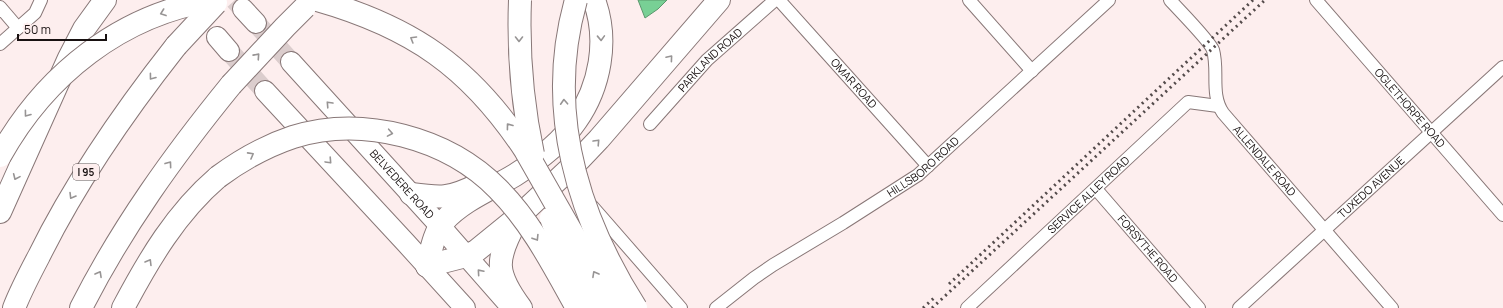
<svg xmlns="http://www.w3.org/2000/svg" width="1503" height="308" font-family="Manrope,sans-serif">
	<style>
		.water { fill: #78d095; stroke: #5b976d }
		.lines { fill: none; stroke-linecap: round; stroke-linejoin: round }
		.primary-tunnel { stroke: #dbcdcd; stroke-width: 20; stroke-dasharray: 20 10; stroke-linecap: butt }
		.minor-casing { stroke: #877; stroke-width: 14 }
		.primary-casing { stroke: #877; stroke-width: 22 }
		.motorway-casing { stroke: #877; stroke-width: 24 }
		.minor { stroke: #fff; stroke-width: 12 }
		.primary { stroke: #fff; stroke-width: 20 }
		.motorway { stroke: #fff; stroke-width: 22 }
		.rail { stroke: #544b4b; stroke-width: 3; stroke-dasharray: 2 4; stroke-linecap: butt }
		.motorway-bridge-casing { stroke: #877; stroke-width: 24; stroke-linecap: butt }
		.motorway-bridge { stroke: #fff; stroke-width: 22 }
		.oneway { stroke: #979494 }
		.labels { text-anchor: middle; stroke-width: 3; stroke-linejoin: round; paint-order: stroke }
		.shield { fill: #fdeeee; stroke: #5d5353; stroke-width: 1 }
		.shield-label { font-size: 10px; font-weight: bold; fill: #181111 }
		.street-label { font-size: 11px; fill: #181111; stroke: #fdeeee }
	</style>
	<rect width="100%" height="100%" fill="#fdeeee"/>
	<path class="water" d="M638,0h29l-9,9 -13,9z"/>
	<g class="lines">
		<g class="primary-tunnel">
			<path d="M235,0l8,9"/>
			<path d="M256,23l35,39"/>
			<path d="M229,51l36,40"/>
		</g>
		<g class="minor-casing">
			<g id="minor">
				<path id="s1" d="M779,0l149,166"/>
				<path d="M969,0l63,71"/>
				<path id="s2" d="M1170,0c8,9 40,41 43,50 6,21 -3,44 10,63l169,195"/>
				<path id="s3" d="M1316,0l187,215"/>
				<path d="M0,7l18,21"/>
				<path d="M0,44l35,-31 6,-13"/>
				<path id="s4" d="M650,124l57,-64 68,-60"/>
				<path id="s5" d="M1096,189l103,119"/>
				<path d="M592,206l89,102"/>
				<path id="s6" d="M716,308l38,-30 19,-13 70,-42 75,-48 191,-175"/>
				<path id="s7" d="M967,308l221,-206 30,4"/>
				<path id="s8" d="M1239,308l264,-241"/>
			</g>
		</g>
		<g class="primary-casing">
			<g id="primary">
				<path d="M243,9l13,14"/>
				<path d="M217,37l12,14"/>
				<path id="s9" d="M291,62l149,164 72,82"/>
				<path d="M265,91l141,152 59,65"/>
			</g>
		</g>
		<g class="motorway-casing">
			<g id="motorway">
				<path d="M411,194c30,4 38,5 66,-9"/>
				<path d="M0,212l69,-154 15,-29 21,-29"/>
				<path d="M516,222c-21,38 -21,51 5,86"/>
				<path d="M427,266l39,-10 10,-5 42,-34 62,-58 19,-20 120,-139"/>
				<path d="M427,266c4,-15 7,-34 17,-45 19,-21 48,-32 71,-46 22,-14 46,-32 61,-54 24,-34 33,-81 18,-121"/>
				<path d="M14,308c7,-18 16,-35 25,-52 37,-75 85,-144 137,-210"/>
				<path d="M81,308c41,-81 93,-153 150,-223"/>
				<path d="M123,308c26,-49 53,-95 95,-131"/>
			</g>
		</g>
		<use href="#minor" class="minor"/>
		<use href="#primary" class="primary"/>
		<use href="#motorway" class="motorway"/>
		<g class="rail">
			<path d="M949,284l304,-284"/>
			<path d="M923,308l11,-10"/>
			<path d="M932,308l333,-308"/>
		</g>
		<g class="motorway-bridge-casing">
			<g id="motorway-bridge">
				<path d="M317,0c95,27 153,67 208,150l90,158"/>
				<path d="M520,0c-2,52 2,103 13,154"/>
				<path d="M576,0c-31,109 1,215 60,308"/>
				<path d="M176,46l40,-43"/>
				<path d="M231,85l54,-58 20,-20"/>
				<path d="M0,156c45,-81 121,-142 214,-156"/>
				<path d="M218,177c23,-17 48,-31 75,-40 70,-22 155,1 205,52 34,34 56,78 79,119"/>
				<path d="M551,218l17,44 26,46"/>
			</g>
		</g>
		<use href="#motorway-bridge" class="motorway-bridge"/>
	</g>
	<defs><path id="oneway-chevron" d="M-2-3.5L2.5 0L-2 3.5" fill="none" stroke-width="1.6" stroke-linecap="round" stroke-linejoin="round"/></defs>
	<g class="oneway">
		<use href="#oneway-chevron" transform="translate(163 13) rotate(160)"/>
		<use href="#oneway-chevron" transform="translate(601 38) rotate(88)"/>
		<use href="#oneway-chevron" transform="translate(413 39) rotate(-149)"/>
		<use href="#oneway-chevron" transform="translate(519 39) rotate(90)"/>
		<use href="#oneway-chevron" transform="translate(257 56) rotate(-48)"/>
		<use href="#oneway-chevron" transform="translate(670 58) rotate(-50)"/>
		<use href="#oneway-chevron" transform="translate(152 77) rotate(127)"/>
		<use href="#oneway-chevron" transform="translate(564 102) rotate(-93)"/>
		<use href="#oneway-chevron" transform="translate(329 104) rotate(-133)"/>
		<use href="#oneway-chevron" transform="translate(27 114) rotate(127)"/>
		<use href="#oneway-chevron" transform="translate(509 126) rotate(-127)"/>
		<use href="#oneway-chevron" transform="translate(390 133) rotate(10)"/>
		<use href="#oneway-chevron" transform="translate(597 142) rotate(-47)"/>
		<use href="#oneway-chevron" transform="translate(251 155) rotate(-29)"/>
		<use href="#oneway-chevron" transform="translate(329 161) rotate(47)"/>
		<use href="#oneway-chevron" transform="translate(169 164) rotate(-54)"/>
		<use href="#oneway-chevron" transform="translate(16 177) rotate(114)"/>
		<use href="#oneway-chevron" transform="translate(72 196) rotate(121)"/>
		<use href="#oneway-chevron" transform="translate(536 238) rotate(58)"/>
		<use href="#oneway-chevron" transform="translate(149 262) rotate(-59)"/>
		<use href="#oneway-chevron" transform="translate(480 272) rotate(-131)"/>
		<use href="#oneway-chevron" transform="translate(99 274) rotate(-61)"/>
		<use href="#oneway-chevron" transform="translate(595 274) rotate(-119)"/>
	</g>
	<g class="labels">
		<rect class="shield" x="73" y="164" width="26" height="16" rx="3"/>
		<g class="shield-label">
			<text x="86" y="176">I 95</text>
		</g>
		<g class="street-label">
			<text dy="4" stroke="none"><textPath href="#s4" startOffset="88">PARKLAND ROAD</textPath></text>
			<text dy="4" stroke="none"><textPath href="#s1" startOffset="112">OMAR ROAD</textPath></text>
			<text dy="4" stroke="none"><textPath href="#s3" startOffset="143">OGLETHORPE ROAD</textPath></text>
			<text dy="4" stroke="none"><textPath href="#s2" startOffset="194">ALLENDALE ROAD</textPath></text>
			<text dy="4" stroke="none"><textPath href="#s6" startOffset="251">HILLSBORO ROAD</textPath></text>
			<text dy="4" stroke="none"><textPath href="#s9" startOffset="165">BELVEDERE ROAD</textPath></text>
			<text dy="4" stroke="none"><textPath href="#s8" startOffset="179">TUXEDO AVENUE</textPath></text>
			<text dy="4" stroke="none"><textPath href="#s7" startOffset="166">SERVICE ALLEY ROAD</textPath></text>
			<text dy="4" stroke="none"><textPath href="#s5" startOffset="79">FORSYTHE ROAD</textPath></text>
		</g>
	</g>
	<path d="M18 34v6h88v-6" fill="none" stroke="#181111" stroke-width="2"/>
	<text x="24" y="34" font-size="12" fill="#181111" stroke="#fdeeee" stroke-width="3" paint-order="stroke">50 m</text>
</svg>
